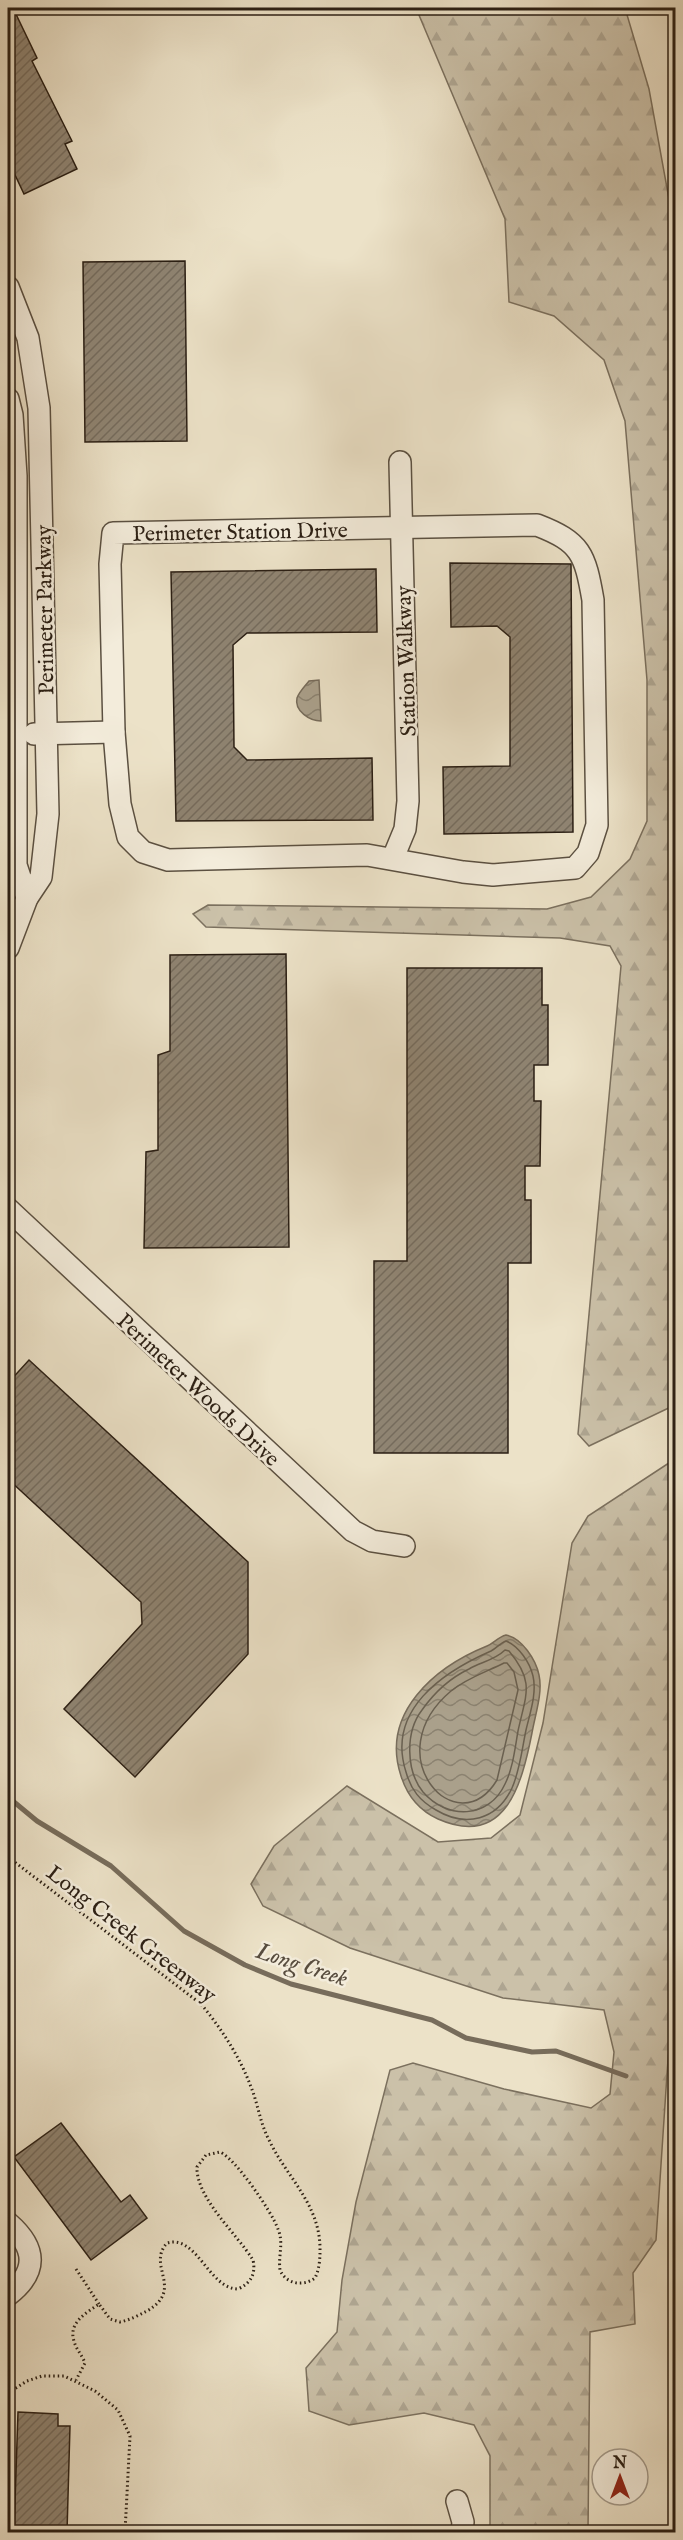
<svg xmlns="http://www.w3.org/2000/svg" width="683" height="2540" font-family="'IM FELL English',serif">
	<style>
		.forest { fill: url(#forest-firs); stroke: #7b705e; stroke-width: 1.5 }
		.water { fill: url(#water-waves); stroke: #776c5b; stroke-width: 1.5 }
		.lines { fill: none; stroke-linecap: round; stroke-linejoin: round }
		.shore { stroke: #6a6050; stroke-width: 1.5 }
		.stream { stroke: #776c5b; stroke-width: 5 }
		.building { fill: url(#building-hatch); stroke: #2b1f14; stroke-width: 1.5 }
		.minor-casing { stroke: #5b5041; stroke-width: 24 }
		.path { stroke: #2b1f14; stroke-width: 3; stroke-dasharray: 1.5 3; stroke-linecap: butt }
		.minor { stroke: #f3ecdb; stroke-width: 21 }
		.labels { text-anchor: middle; stroke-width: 5; stroke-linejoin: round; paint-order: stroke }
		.street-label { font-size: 22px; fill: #2b1f14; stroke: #f3ecdb }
		.water-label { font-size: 24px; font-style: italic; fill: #574c3e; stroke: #f3ecdb }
	</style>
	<defs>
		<pattern id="forest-firs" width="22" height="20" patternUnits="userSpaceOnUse" patternTransform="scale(1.5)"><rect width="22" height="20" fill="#cbc1a9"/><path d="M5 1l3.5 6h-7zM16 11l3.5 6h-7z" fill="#aea591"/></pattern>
		<pattern id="water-waves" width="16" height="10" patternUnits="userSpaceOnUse" patternTransform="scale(1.5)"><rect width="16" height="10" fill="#aaa08b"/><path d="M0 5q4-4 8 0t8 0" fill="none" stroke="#8b8270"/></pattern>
		<pattern id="building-hatch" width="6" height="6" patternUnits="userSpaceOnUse" patternTransform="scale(1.5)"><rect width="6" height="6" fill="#8f8472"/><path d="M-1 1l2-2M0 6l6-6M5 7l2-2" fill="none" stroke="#756b5c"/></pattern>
	</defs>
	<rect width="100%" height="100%" fill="#ece2c8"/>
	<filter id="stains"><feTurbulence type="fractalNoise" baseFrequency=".00333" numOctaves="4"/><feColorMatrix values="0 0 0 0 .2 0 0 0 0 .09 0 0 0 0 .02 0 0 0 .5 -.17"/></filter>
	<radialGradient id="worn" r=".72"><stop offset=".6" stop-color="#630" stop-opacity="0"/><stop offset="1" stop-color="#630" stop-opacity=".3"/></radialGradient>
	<g class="forest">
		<path d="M416,8h209l24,81 26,143v1173l-86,41 -11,-12 43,-468 -11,-20 -50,-8 -354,-11 -13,-13 15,-9 339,4 44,-12 39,-38 17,-38v-141l-22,-259 -21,-61 -50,-44 -45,-14 -4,-83z"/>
		<path d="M675,1459l1,480 -20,301 -23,33 2,51 -45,8 -2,200h-98v-76l-16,-31 -50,-12 -75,12 -40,-14 -3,-43 31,-36 5,-52 14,-78 34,-132 23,-7 91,26 87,19 19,-14 4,-42 -10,-42 -101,-12 -153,-50 -87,-42 -12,-22 23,-38 73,-60 91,56 53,-4 29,-23 23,-92 29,-180 16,-27z"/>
	</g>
	<g class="water">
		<path d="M319,680l2,41c-11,0 -27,-10 -24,-23 2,-6 8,-12 12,-17z"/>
		<path d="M506,1635c16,3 30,25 33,40 4,18 -4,40 -7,58 -10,50 -26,116 -94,86 -20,-9 -31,-24 -37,-43 -21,-63 34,-109 86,-130 7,-3 11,-9 19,-11z"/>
	</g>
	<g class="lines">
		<g class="shore">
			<path d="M506,1641c13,5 24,22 27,35 4,17 -3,37 -7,54 -4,19 -6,40 -14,58 -15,32 -46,40 -76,22 -16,-9 -25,-20 -30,-38 -20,-62 37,-100 85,-121 6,-3 9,-8 15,-10z"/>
			<path d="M505,1650l4,1c26,31 17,43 9,80 -3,17 -5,37 -13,53 -16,35 -58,36 -82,8 -17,-21 -18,-60 -1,-82 12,-17 28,-32 47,-41 12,-7 26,-9 36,-19z"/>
			<path d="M504,1663h3l7,9 4,18 -21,90c-40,66 -122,-25 -46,-89 16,-13 35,-19 53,-28z"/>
		</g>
		<path class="stream" d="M8,1797l29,24 74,45 73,65 61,34 46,19 141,36 34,18 66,14 24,-1 70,25"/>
	</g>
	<g class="building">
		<path d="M8,8h5l24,50 -5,3 40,80 -7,3 12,25 -53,25 -16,-34z"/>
		<path d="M185,261l2,180 -102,1 -2,-180z"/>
		<path d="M450,563l121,1 2,268 -129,2 -1,-67 67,-1v-129l-13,-11 -46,1z"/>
		<path d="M376,569l1,63 -130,1 -14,12 1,102 13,13 125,-2 1,62 -197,1 -5,-249z"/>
		<path d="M286,954l3,293 -145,1 2,-96 12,-2v-95l12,-4v-96z"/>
		<path d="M407,968h135v37h6v60h-14v36h7l-1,65h-15v34h6v63h-23v190h-134v-192h33z"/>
		<path d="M29,1360l219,202v92l-113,123 -71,-68 78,-85 -1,-22 -133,-123v-96z"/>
		<path d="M61,2123l60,79 9,-7 17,23 -56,42 -77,-103z"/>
		<path d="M18,2412l40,2v12h12l-3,106h-53z"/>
	</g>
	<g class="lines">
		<g class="minor-casing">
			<g id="minor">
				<path d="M8,287l20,51 11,70 9,406 -7,63 -14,21 -19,50"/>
				<path d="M8,399l4,16 4,61v389l11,33"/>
				<path d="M537,525c44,17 48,29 56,75l4,225 -9,28 -13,15 -82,7 -30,-3 -96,-17 -199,5 -25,-8 -15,-15 -8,-33 -6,-72 -4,-168 3,-31z"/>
				<path d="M34,734l80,-2"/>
				<path d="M393,858l12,-29 3,-28 -8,-339"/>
				<path d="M8,1209l345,322 19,10 32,5"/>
				<path d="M8,2223c29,25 30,49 0,72"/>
				<path d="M457,2501l6,21 -1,10"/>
			</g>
		</g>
		<g class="path">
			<path d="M8,1857l193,147c20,24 39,53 50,83 7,17 9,36 18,53 18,38 52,65 51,111 0,9 -1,19 -5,27 -12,9 -29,6 -35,-8 -2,-14 4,-27 -2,-41 -6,-17 -43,-71 -58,-77l-14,3 -9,12c-1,31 40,67 56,93 3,14 -2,23 -15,29 -29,0 -41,-55 -71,-46 -21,23 18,46 -20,68 -8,4 -17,9 -27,11l-10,-3 -11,-15c-13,9 -31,19 -25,37 2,8 8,14 11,22l-9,17"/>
			<path d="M76,2269l23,35"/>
			<path d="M8,2393l19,-12 15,-5h22l31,15 23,19 12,26 -5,96"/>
		</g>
		<use href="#minor" class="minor"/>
	</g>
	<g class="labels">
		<g class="street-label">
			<text transform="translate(240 531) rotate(-1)" y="8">Perimeter Station Drive</text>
			<text transform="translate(44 610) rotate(-91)" y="8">Perimeter Parkway</text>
			<text transform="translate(405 661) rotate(-92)" y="8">Station Walkway</text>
			<text transform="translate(199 1389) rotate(43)" y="8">Perimeter Woods Drive</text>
			<text transform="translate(132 1933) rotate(38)" y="8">Long Creek Greenway</text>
		</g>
		<g class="water-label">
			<text transform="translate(302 1964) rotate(18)" y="8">Long Creek</text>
		</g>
	</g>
	<rect width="683" height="2540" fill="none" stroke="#ece2c8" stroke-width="30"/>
	<rect x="9" y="9" width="665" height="2522" fill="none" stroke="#2b1f14" stroke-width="3"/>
	<rect x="15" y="15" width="653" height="2510" fill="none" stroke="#2b1f14" stroke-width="1.5"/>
	<g transform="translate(620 2477)"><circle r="28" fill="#f3ecdb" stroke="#a39a8b" stroke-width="1.5"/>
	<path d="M0-4.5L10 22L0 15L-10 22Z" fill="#8f2418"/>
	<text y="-9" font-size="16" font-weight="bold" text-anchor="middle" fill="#2b1f14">N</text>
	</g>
	<rect width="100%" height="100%" filter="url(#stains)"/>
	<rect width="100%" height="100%" fill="url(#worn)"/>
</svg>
